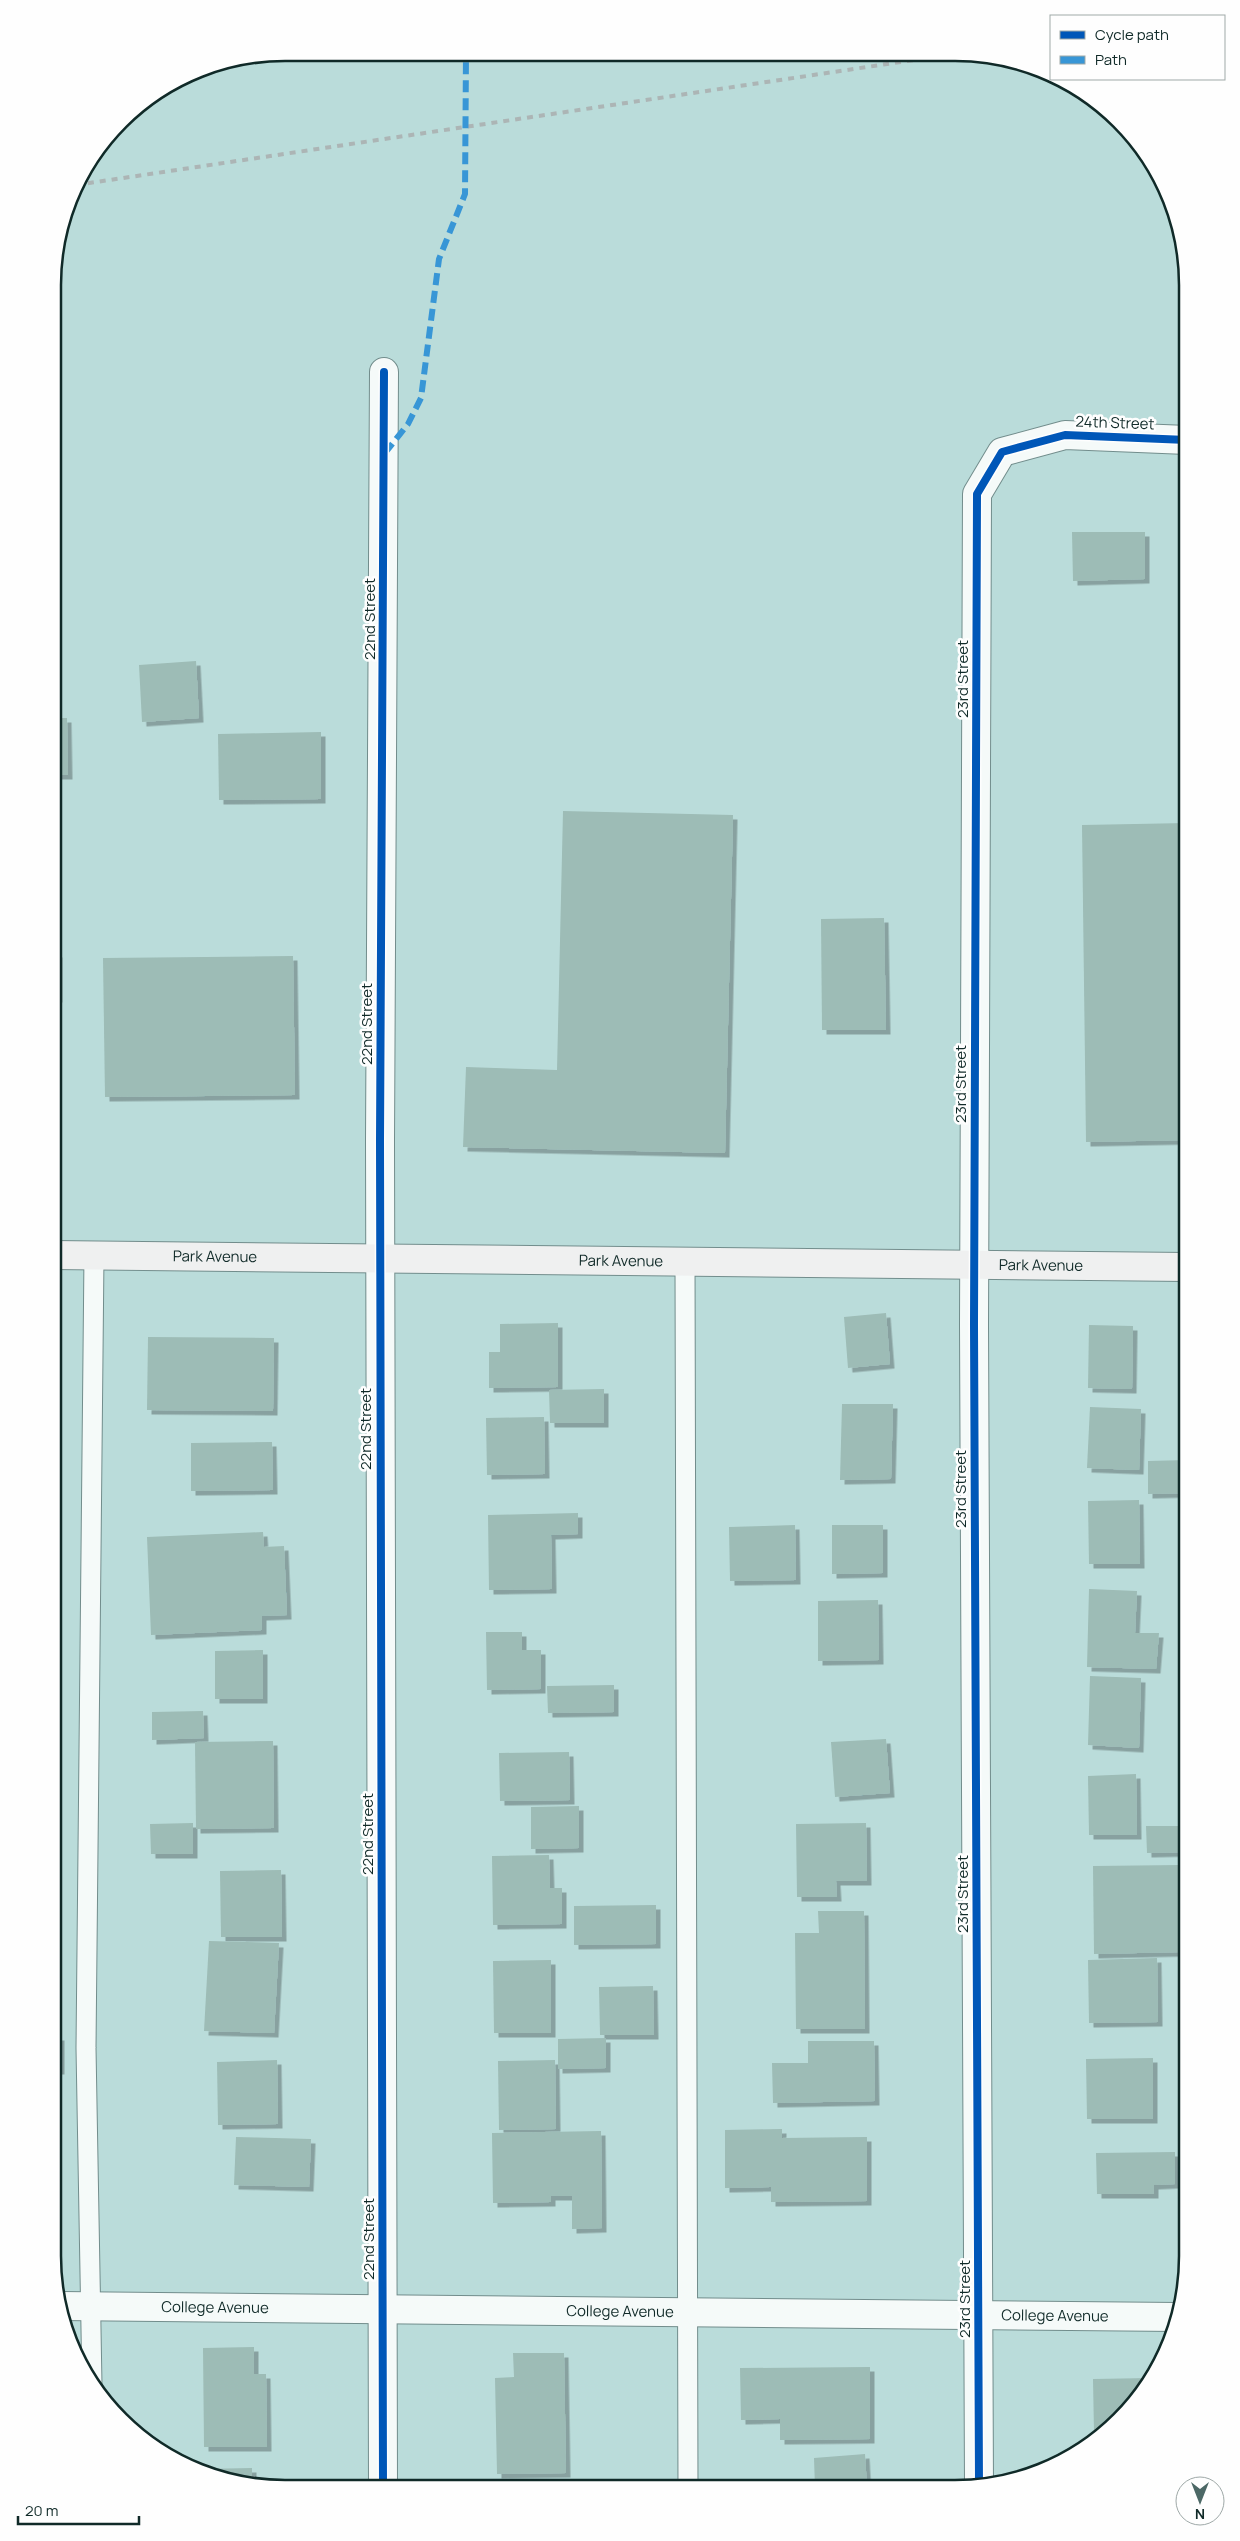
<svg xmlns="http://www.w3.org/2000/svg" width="1240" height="2541" font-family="Manrope,sans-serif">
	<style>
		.building { fill: #9dbcb6; filter: url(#shadow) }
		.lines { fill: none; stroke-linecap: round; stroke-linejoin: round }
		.lane-casing { stroke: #728d8c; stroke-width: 21 }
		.street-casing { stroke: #728d8c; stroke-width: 30 }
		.secondary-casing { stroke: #728d8c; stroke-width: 30 }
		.lane { stroke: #f5faf9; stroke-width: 19 }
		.street { stroke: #f5faf9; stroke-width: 28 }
		.secondary { stroke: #eff0f0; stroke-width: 28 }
		.rail { stroke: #acb5b5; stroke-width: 4; stroke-dasharray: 6 6; stroke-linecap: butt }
		.quiet { stroke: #3896d6; stroke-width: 6; stroke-dasharray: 12 6; stroke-linecap: butt }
		.cycleway-casing { stroke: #fefefe; stroke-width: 11 }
		.cycleway { stroke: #0057b8; stroke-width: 8 }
		.labels { text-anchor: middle; stroke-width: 5; stroke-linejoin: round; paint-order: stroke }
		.street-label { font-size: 15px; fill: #102a28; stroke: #fefefe }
		.rim { fill: none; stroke: #102a28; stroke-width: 2.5 }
	</style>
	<defs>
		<filter id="shadow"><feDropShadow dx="4.5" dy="4.5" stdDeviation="0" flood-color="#0004"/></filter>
	</defs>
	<rect width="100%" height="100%" fill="#badcda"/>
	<g class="building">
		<path d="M1072,532h73v47l-72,2z"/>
		<path d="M196,661l3,57 -57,4 -3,-57z"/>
		<path d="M53,718h14l1,57h-13l2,130h-4z"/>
		<path d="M321,732v67l-102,1 -1,-66z"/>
		<path d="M563,811l170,4 -8,338 -262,-6 3,-80 91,3z"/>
		<path d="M1187,823v317l-101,2 -4,-317z"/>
		<path d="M884,918l2,112h-64l-1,-111z"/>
		<rect x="53" y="953" width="5" height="45"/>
		<path d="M293,956l2,139 -190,2 -2,-139z"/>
		<path d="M886,1313l4,51 -42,4 -4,-51z"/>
		<path d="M558,1323v64l-69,1v-36h11v-28z"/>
		<path d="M1089,1325l44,1 -1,63 -44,-1z"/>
		<path d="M148,1337l126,1 -1,73 -126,-1z"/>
		<path d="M604,1389v34h-54l-1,-33z"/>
		<path d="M842,1404h51l-2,75 -51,1z"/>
		<path d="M1090,1407l51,2 -2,61 -52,-2z"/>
		<path d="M544,1417l1,57 -58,1 -1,-57z"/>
		<path d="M272,1442l1,48 -82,1v-48z"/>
		<path d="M1187,1460v33l-39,1v-33z"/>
		<path d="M1139,1500l1,64h-51l-1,-63z"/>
		<path d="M578,1513v21l-27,1 1,54 -63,1 -1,-75z"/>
		<path d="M795,1525l1,55 -66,1 -1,-54z"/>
		<path d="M832,1525h51v48l-51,1z"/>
		<path d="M263,1532l1,15 20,-1 3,69 -25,1v14l-111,5 -4,-98z"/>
		<path d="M1089,1589l48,2 -2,42h24l-3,36 -69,-2z"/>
		<path d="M878,1600l1,60 -61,1v-60z"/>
		<path d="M486,1632h36v18h19v39l-54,1z"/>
		<path d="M263,1650v49h-48v-48z"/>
		<path d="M1090,1676l51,2 -2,70 -51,-3z"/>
		<path d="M614,1685v27l-66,1 -1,-27z"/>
		<path d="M203,1711l1,27 -52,2v-28z"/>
		<path d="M886,1739l4,54 -55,4 -4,-55z"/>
		<path d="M273,1741l1,87 -78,1 -1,-87z"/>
		<path d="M569,1752l1,48 -70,1 -1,-48z"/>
		<path d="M1136,1774l1,61h-48l-1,-59z"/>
		<path d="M579,1806v42l-48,1v-42z"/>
		<path d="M193,1823v31h-42l-1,-30z"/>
		<path d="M866,1823l1,58h-31l1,16h-40l-1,-73z"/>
		<path d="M1146,1826h41v26l-40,1z"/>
		<path d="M549,1855l1,33h12v36l-69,1 -1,-69z"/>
		<path d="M1180,1865l1,87 -87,2 -1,-88z"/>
		<path d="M281,1870l1,67h-61l-1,-66z"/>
		<path d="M656,1905v39l-82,1v-39z"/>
		<path d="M818,1911h46l1,118h-69l-1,-96h24z"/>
		<path d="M209,1941l70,2 -5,90 -70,-2z"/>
		<path d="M1157,1958l1,64 -69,1 -1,-63z"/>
		<path d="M551,1960v73h-57l-1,-72z"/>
		<path d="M653,1986l1,49h-54l-1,-48z"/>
		<rect x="53" y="2036" width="7" height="34"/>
		<path d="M606,2038v30l-48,1v-30z"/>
		<path d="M808,2041h66l1,60 -102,2 -1,-40h36z"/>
		<path d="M1153,2058v61h-66l-1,-60z"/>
		<path d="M277,2060l1,64 -60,1 -1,-63z"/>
		<path d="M555,2060l1,69 -57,1 -1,-69z"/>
		<path d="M782,2129v9l85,-1v64l-96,1v-15l-46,1v-58z"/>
		<path d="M601,2131l1,97 -30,1v-33h-21v6l-58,1 -1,-70z"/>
		<path d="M236,2137l75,2 -2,48 -75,-2z"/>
		<path d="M1175,2152v32l-21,1v9h-57l-1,-41z"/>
		<path d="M254,2347v27h12l1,73h-63l-1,-99z"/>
		<path d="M513,2353h51l2,120 -69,1 -2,-96 19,-1z"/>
		<path d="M870,2367v72l-90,1v-21l-39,1 -1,-52z"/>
		<path d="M1150,2378l-10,19 -36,36h-10l-1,-54z"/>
		<path d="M865,2454l2,34h-52l-1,-30z"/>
		<path d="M252,2468v15h19v4l-17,-1 -53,-14v-3z"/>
	</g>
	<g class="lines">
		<g class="lane-casing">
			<g id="lane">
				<path d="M685,1262l3,1226"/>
				<path d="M92,2385l-6,-337 8,-793"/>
			</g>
		</g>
		<g class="street-casing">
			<g id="street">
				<path id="s1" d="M61,2306l1117,11"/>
				<path d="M979,2485l-5,-1160 3,-831 25,-42 63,-17 122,5"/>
				<path d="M383,2487l-3,-1346 4,-769"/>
			</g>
		</g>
		<g class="secondary-casing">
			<g id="secondary">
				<path id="s2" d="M53,1255l1134,12"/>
			</g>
		</g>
		<use href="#lane" class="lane"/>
		<use href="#street" class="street"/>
		<use href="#secondary" class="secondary"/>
		<path class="rail" d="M76,185l858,-128"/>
		<path class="quiet" d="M385,453l23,-29 13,-26 18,-139 26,-65 1,-140"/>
		<g class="cycleway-casing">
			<g id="cycleway">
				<path d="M979,2485l-5,-1160 3,-831 25,-42 63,-17 122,5"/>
				<path d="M383,2487l-3,-1346 4,-769"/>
			</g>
		</g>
		<use href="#cycleway" class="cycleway"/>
	</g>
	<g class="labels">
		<g class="street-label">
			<text transform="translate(1115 423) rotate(2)" y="5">24th Street</text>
			<text transform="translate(370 619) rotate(-90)" y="5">22nd Street</text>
			<text transform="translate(963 679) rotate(-90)" y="5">23rd Street</text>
			<text transform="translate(367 1024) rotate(-90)" y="5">22nd Street</text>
			<text transform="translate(961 1084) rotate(-90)" y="5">23rd Street</text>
			<text dy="5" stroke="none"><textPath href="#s2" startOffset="162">Park Avenue</textPath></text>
			<text dy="5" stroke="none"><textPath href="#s2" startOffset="568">Park Avenue</textPath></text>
			<text dy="5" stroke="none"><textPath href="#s2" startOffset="988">Park Avenue</textPath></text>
			<text transform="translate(366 1429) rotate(-90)" y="5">22nd Street</text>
			<text transform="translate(961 1489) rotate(-90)" y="5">23rd Street</text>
			<text transform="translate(368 1834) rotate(-90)" y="5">22nd Street</text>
			<text transform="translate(963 1894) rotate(-90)" y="5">23rd Street</text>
			<text transform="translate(369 2239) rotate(-90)" y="5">22nd Street</text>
			<text transform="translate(965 2299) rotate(-90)" y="5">23rd Street</text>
			<text dy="5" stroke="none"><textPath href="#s1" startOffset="154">College Avenue</textPath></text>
			<text dy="5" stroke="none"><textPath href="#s1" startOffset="559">College Avenue</textPath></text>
			<text dy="5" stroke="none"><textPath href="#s1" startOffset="994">College Avenue</textPath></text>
		</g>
	</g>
	<path d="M0 0H1240V2541H0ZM285 61H955A224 224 0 0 1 1179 285V2256A224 224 0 0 1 955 2480H285A224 224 0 0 1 61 2256V285A224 224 0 0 1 285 61Z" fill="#fefefe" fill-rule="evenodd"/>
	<path class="rim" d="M285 61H955A224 224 0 0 1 1179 285V2256A224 224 0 0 1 955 2480H285A224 224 0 0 1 61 2256V285A224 224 0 0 1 285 61Z"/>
	<rect x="1050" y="15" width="175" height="65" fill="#fefefe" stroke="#9fa9a8"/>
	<rect x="1060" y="31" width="25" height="8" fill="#0057b8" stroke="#9fa9a8"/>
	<text x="1095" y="40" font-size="15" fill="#102a28">Cycle path</text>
	<rect x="1060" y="56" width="25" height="8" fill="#3896d6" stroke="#9fa9a8"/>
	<text x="1095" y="65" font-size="15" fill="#102a28">Path</text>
	<g transform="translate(1200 2501) rotate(180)"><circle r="24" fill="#fefefe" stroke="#9fa9a8"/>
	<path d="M0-4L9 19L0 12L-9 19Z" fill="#4c6866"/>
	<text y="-8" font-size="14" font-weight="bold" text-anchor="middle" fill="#102a28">N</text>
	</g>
	<path d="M18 2516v8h121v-8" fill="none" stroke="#102a28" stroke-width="2.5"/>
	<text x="25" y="2516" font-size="15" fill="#102a28" stroke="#fefefe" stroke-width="4" paint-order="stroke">20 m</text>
</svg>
